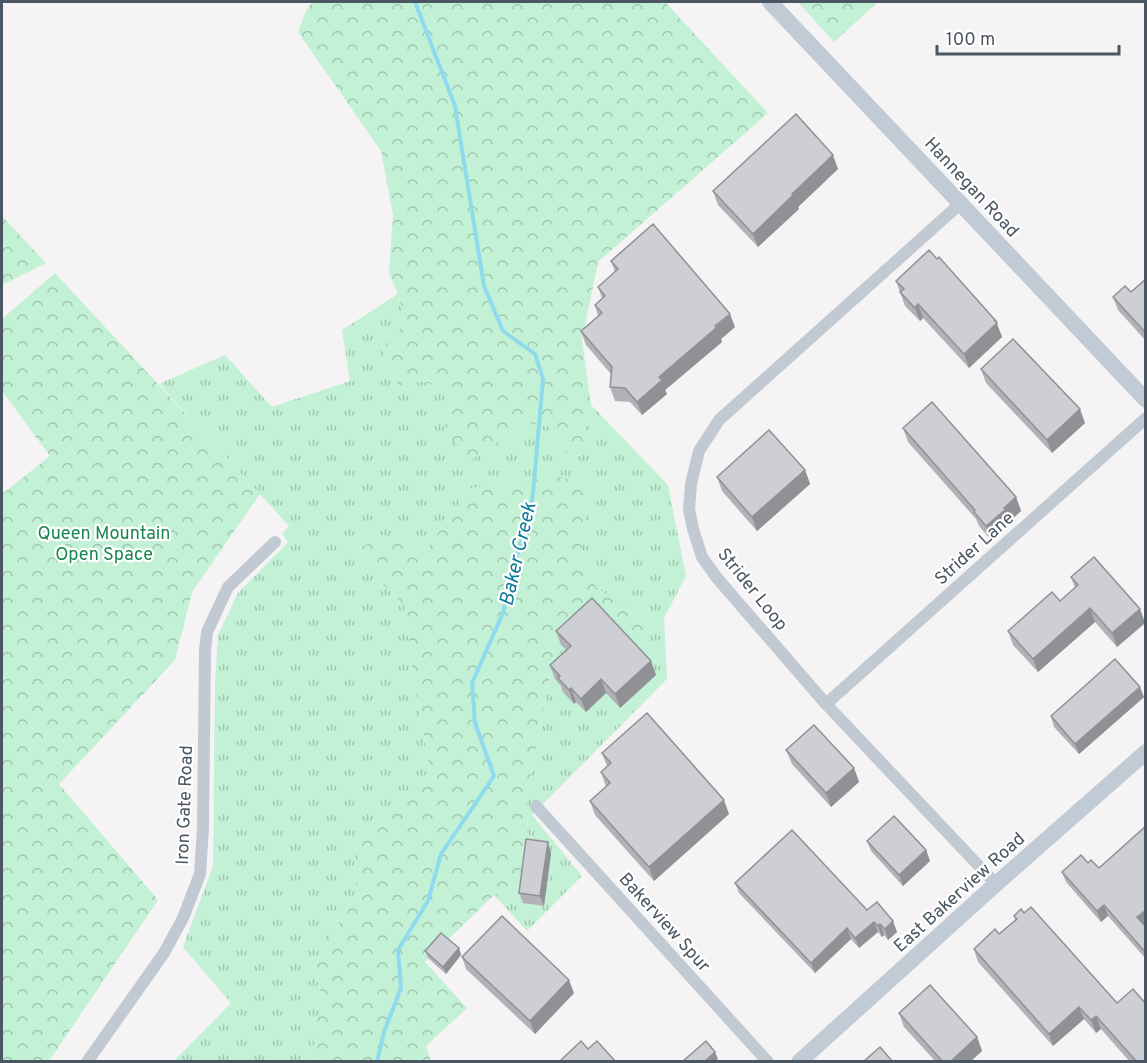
<svg xmlns="http://www.w3.org/2000/svg" width="1147" height="1063" font-family="Overpass,sans-serif">
	<style>
		.grass { fill: url(#grass-tufts) }
		.forest { fill: url(#forest-crowns) }
		.lines { fill: none; stroke-linecap: round; stroke-linejoin: round }
		.stream { stroke: #90daee; stroke-width: 4 }
		.street { stroke: #c1cad2; stroke-width: 12 }
		.secondary { stroke: #c1cbd6; stroke-width: 16 }
		.wall { fill: #b0b2b7 }
		.shaded-wall { fill: #909195 }
		.building { fill: #cdcfd5; stroke: #909195; stroke-width: 1.5 }
		.labels { text-anchor: middle; stroke-width: 4.5; stroke-linejoin: round; paint-order: stroke }
		.street-label { font-size: 18px; fill: #4a5661; stroke: #fff }
		.park-label { font-size: 18px; fill: #17864f; stroke: #fff }
		.water-label { font-size: 20px; font-style: italic; fill: #0c7c9b; stroke: #fff }
	</style>
	<defs>
		<pattern id="grass-tufts" width="24" height="20" patternUnits="userSpaceOnUse" patternTransform="scale(1.5)"><rect width="24" height="20" fill="#c3f1d5"/><path d="M3 7l-1-3M5 7V3M7 7l1-3M15 17l-1-3M17 17v-4M19 17l1-3" fill="none" stroke="#a0c6b0"/></pattern>
		<pattern id="forest-crowns" width="20" height="18" patternUnits="userSpaceOnUse" patternTransform="scale(1.5)"><rect width="20" height="18" fill="#c3f1d5"/><path d="M2 6a3 3 0 1 1 6 0M12 15a3 3 0 1 1 6 0" fill="none" stroke="#a0c6b0"/></pattern>
	</defs>
	<rect width="100%" height="100%" fill="#f5f3f3"/>
	<path class="grass" d="M398,294l8,30 -25,24 18,38 23,-5 24,8 5,11 -7,30 84,-7 20,3 22,31 15,-3v-24l6,-25 77,80 18,91 -22,42 3,61 -135,136 50,61 -55,55 -33,-36 28,-11 11,-23 -8,-54 32,-169 21,-30 71,17 -52,-37 -16,-25 9,-78 -119,3 -46,63 -42,-16 -31,18 53,53 8,71 17,93 -76,76 3,46 -44,75 11,36 -13,26 7,32h-144l57,-58 -48,-56 30,-81 2,-182 3,-49 20,-42 50,-51 -6,-8 7,-8 -130,-142 66,-29 47,52 78,-26 -8,-51z"/>
	<g class="forest">
		<path d="M312,2h353l103,111 -170,149 -16,78 9,65 -6,25v24l-15,3 -22,-31 -20,-3 -57,37 -27,-30 7,-30 -5,-11 -24,-8 -23,5 -18,-38 25,-25 -8,-29 -9,-21 4,-58 -12,-64 -83,-119 8,-21z"/>
		<path d="M798,2h80l-44,40z"/>
		<path d="M2,216l44,47 -44,22z"/>
		<path d="M55,273l205,221 -68,98 -17,68 -116,124 99,116 -109,161h-47v-567l48,-38 -48,-65v-72z"/>
		<path d="M559,477l31,7 -9,79 16,25 52,37 -8,44 -62,-61 -22,30 -32,169 8,54 -11,23 -28,11 -69,67 42,46 -41,38 5,15h-113l-7,-32 13,-26 -11,-36 44,-75 -3,-46 76,-76 -17,-93 -8,-71 -53,-53 31,-18 42,16 46,-63z"/>
	</g>
	<g class="lines">
		<path class="stream" d="M377,1062l7,-30 17,-44 -3,-38 30,-49 13,-47 53,-78 -19,-53 -3,-40 31,-70 12,-52 14,-44 4,-23 10,-115 -8,-25 -32,-23 -19,-45 -29,-180 -40,-104"/>
		<g class="street">
			<path d="M961,203l-242,217 -20,31 -8,33 -2,25 4,20 9,28 15,21 109,126 170,180"/>
			<path d="M826,704l320,-286"/>
			<path d="M536,806l232,256"/>
			<path d="M87,1062l77,-109 19,-35 17,-44 3,-46 2,-177 2,-19 21,-45 47,-45"/>
		</g>
		<g class="secondary">
			<path d="M770,2l376,398"/>
			<path d="M799,1062l197,-178 150,-132"/>
		</g>
	</g>
	<g class="wall">
		<path d="M838,169l-40,38 1,2 -41,38 -40,-42 -5,-14z"/>
		<path d="M611,261l124,66 -14,12 1,3 -57,48 2,4 -25,21 -12,-13 -15,-1 -5,-14 1,-13 -25,-29 -5,-14 17,-15 -3,-11 7,-7 -4,-11 17,-15z"/>
		<path d="M1146,279v62l-28,-31 -5,-13 18,-5z"/>
		<path d="M896,281l105,53 1,3 -33,31 -46,-50 -3,3 -15,-15z"/>
		<path d="M981,369l104,54 -33,30 -66,-70z"/>
		<path d="M903,428l113,69 5,14 -11,10 1,2 -20,17 -12,-14 -3,-7 -68,-77z"/>
		<path d="M805,470l5,14 -53,47 -35,-40 -5,-14z"/>
		<path d="M1071,577l69,32 5,14 -28,24 -22,-25 -57,50 -25,-27 -5,-14 52,-30 15,-13z"/>
		<path d="M556,631l95,30 5,14 -36,33 -14,-15 -20,19 -10,-10 -2,2 -11,-12 -2,-6 -6,-7 -5,-14 17,-15 -6,-5z"/>
		<path d="M1144,697l-65,57 -25,-27 -3,-11z"/>
		<path d="M786,750l68,18 5,14 -28,25 -39,-43z"/>
		<path d="M602,753l127,61 -75,67 -59,-66 -5,-14 16,-14 -5,-15 6,-6z"/>
		<path d="M867,841l59,9 4,11 -27,25 -32,-35z"/>
		<path d="M551,853l-7,53 -21,-3 -4,-10z"/>
		<path d="M1062,872l82,53 2,2v32l-38,-43 -7,6 -35,-40z"/>
		<path d="M735,883l132,27 30,22 -9,8 -4,-5 -2,2 -4,-5 -19,16 -8,-9 -36,34 -76,-80z"/>
		<path d="M1014,916l132,146h-16l-29,-33 -5,4 -12,-14 -31,27 -75,-84 -4,-13 25,-15 16,-14z"/>
		<path d="M459,948l2,7 -15,19 -18,-16 -3,-7z"/>
		<path d="M462,957l112,36 -39,41 -69,-65z"/>
		<path d="M899,1013l78,24 5,14 -12,11h-34l-32,-35z"/>
	</g>
	<g class="shaded-wall">
		<path d="M833,155l5,14 -40,38 1,2 -41,38 -5,-13 39,-40z"/>
		<path d="M918,304l5,14 -3,3 -5,-13z"/>
		<path d="M730,314l5,13 -14,12 1,3 -57,48 2,4 -25,21 -5,-13 22,-25z"/>
		<path d="M996,321l6,16 -33,31 -5,-14z"/>
		<path d="M1080,409l5,14 -33,30 -5,-13z"/>
		<path d="M805,470l5,14 -53,47 -5,-14z"/>
		<path d="M1016,497l5,14 -11,10 1,2 -20,17 -5,-14 18,-18z"/>
		<path d="M1090,608l5,14 -57,50 -5,-13z"/>
		<path d="M1140,609l5,14 -28,24 -5,-14z"/>
		<path d="M651,661l5,14 -36,33 -5,-14z"/>
		<path d="M601,679l5,14 -20,19 -5,-13z"/>
		<path d="M1140,687l4,10 -65,57 -4,-10z"/>
		<path d="M571,688l5,14 -2,2 -5,-14z"/>
		<path d="M854,768l5,14 -28,25 -5,-14z"/>
		<path d="M724,800l5,14 -75,67 -5,-14z"/>
		<path d="M548,842l3,11 -7,53 -4,-10z"/>
		<path d="M926,850l4,11 -27,25 -4,-11z"/>
		<path d="M1104,905l4,11 -7,6 -4,-11z"/>
		<path d="M1146,910v14l-5,4 -4,-11z"/>
		<path d="M893,921l4,11 -9,8 -3,-11z"/>
		<path d="M874,922l4,10 -19,16 -4,-10z"/>
		<path d="M880,924l4,11 -2,2 -4,-11z"/>
		<path d="M847,928l4,11 -36,34 -4,-10z"/>
		<path d="M459,948l2,7 -15,19 -3,-7z"/>
		<path d="M569,980l5,13 -39,41 -5,-13z"/>
		<path d="M1079,1007l5,12 -31,27 -4,-12z"/>
		<path d="M1096,1016l5,13 -5,4 -5,-13z"/>
		<path d="M977,1037l5,14 -12,11h-20z"/>
		<path d="M715,1052l3,7 -4,3h-10z"/>
	</g>
	<g class="building">
		<path d="M796,114l37,41 -41,39 1,1 -40,39 -40,-43z"/>
		<path d="M653,224l77,90 -15,12 1,2 -57,49 3,3 -25,22 -12,-14 -15,-1 2,-20 -31,-36 21,-18 -7,-8 10,-9 -7,-9 20,-18 -7,-8z"/>
		<path d="M929,250l8,9 2,-2 57,64h-1l2,2 -33,31 -46,-50 -3,4 -15,-16 4,-3 -8,-8z"/>
		<path d="M1146,279v52l-1,1 -32,-35 12,-11 6,6z"/>
		<path d="M1013,339l67,70 -33,31 -66,-71z"/>
		<path d="M932,402l84,95 -12,11 2,1 -20,17 -12,-14 1,-2 -72,-82z"/>
		<path d="M769,430l36,40 -53,47 -35,-40z"/>
		<path d="M1094,557l46,52 -28,24 -22,-25 -57,51 -25,-28 44,-39 8,9 18,-16 -7,-8z"/>
		<path d="M592,598l59,63 -36,33 -14,-15 -20,20 -10,-11 -2,2 -11,-12 2,-2 -10,-11 21,-19 -15,-15z"/>
		<path d="M1115,659l25,28 -65,57 -24,-28z"/>
		<path d="M647,713l77,87 -75,67 -59,-66 20,-18 -9,-11 10,-9 -9,-10z"/>
		<path d="M814,725l40,43 -28,25 -40,-43z"/>
		<path d="M894,816l32,34 -27,25 -32,-34z"/>
		<path d="M1146,826v84l-9,7 9,10v26l-42,-48 -7,6 -35,-39 19,-17 7,8 3,-3 8,8z"/>
		<path d="M792,830l75,80 10,-8 16,19 -8,8 -5,-5 -2,2 -4,-4 -19,16 -8,-10 -36,35 -76,-80z"/>
		<path d="M526,839l22,3 -8,54 -21,-3z"/>
		<path d="M1031,907l86,96 16,-14 13,15v58h-9l-41,-46 -5,4 -12,-13 -30,27 -75,-85 21,-20 4,5 18,-15 -3,-3 7,-7 3,4z"/>
		<path d="M502,916l67,64 -39,41 -68,-64z"/>
		<path d="M441,933l18,15 -16,19 -18,-16z"/>
		<path d="M930,985l47,52 -27,25h-7l-44,-49z"/>
		<path d="M581,1041l7,8 9,-8 19,21h-57z"/>
		<path d="M706,1041l9,11 -11,10h-22z"/>
		<path d="M880,1047l13,15h-30z"/>
	</g>
	<g class="labels">
		<g class="street-label">
			<text transform="translate(972 187) rotate(47)" y="6">Hannegan Road</text>
			<text transform="translate(974 548) rotate(-42)" y="6">Strider Lane</text>
			<text transform="translate(753 589) rotate(51)" y="6">Strider Loop</text>
			<text transform="translate(184 805) rotate(-88)" y="6">Iron Gate Road</text>
			<text transform="translate(959 892) rotate(-42)" y="6">East Bakerview Road</text>
			<text transform="translate(665 922) rotate(48)" y="6">Bakerview Spur</text>
		</g>
		<g class="park-label">
			<text x="104" y="539">Queen Mountain<tspan x="104" dy="21">Open Space</tspan></text>
		</g>
		<g class="water-label">
			<text transform="translate(517 554) rotate(-77)" y="7">Baker Creek</text>
		</g>
	</g>
	<rect width="1147" height="1063" fill="none" stroke="#4a5661" stroke-width="6"/>
	<path d="M937 45v9h182v-9" fill="none" stroke="#4a5661" stroke-width="3"/>
	<text x="946" y="45" font-size="18" fill="#4a5661" stroke="#ffffff" stroke-width="4.5" paint-order="stroke">100 m</text>
</svg>
